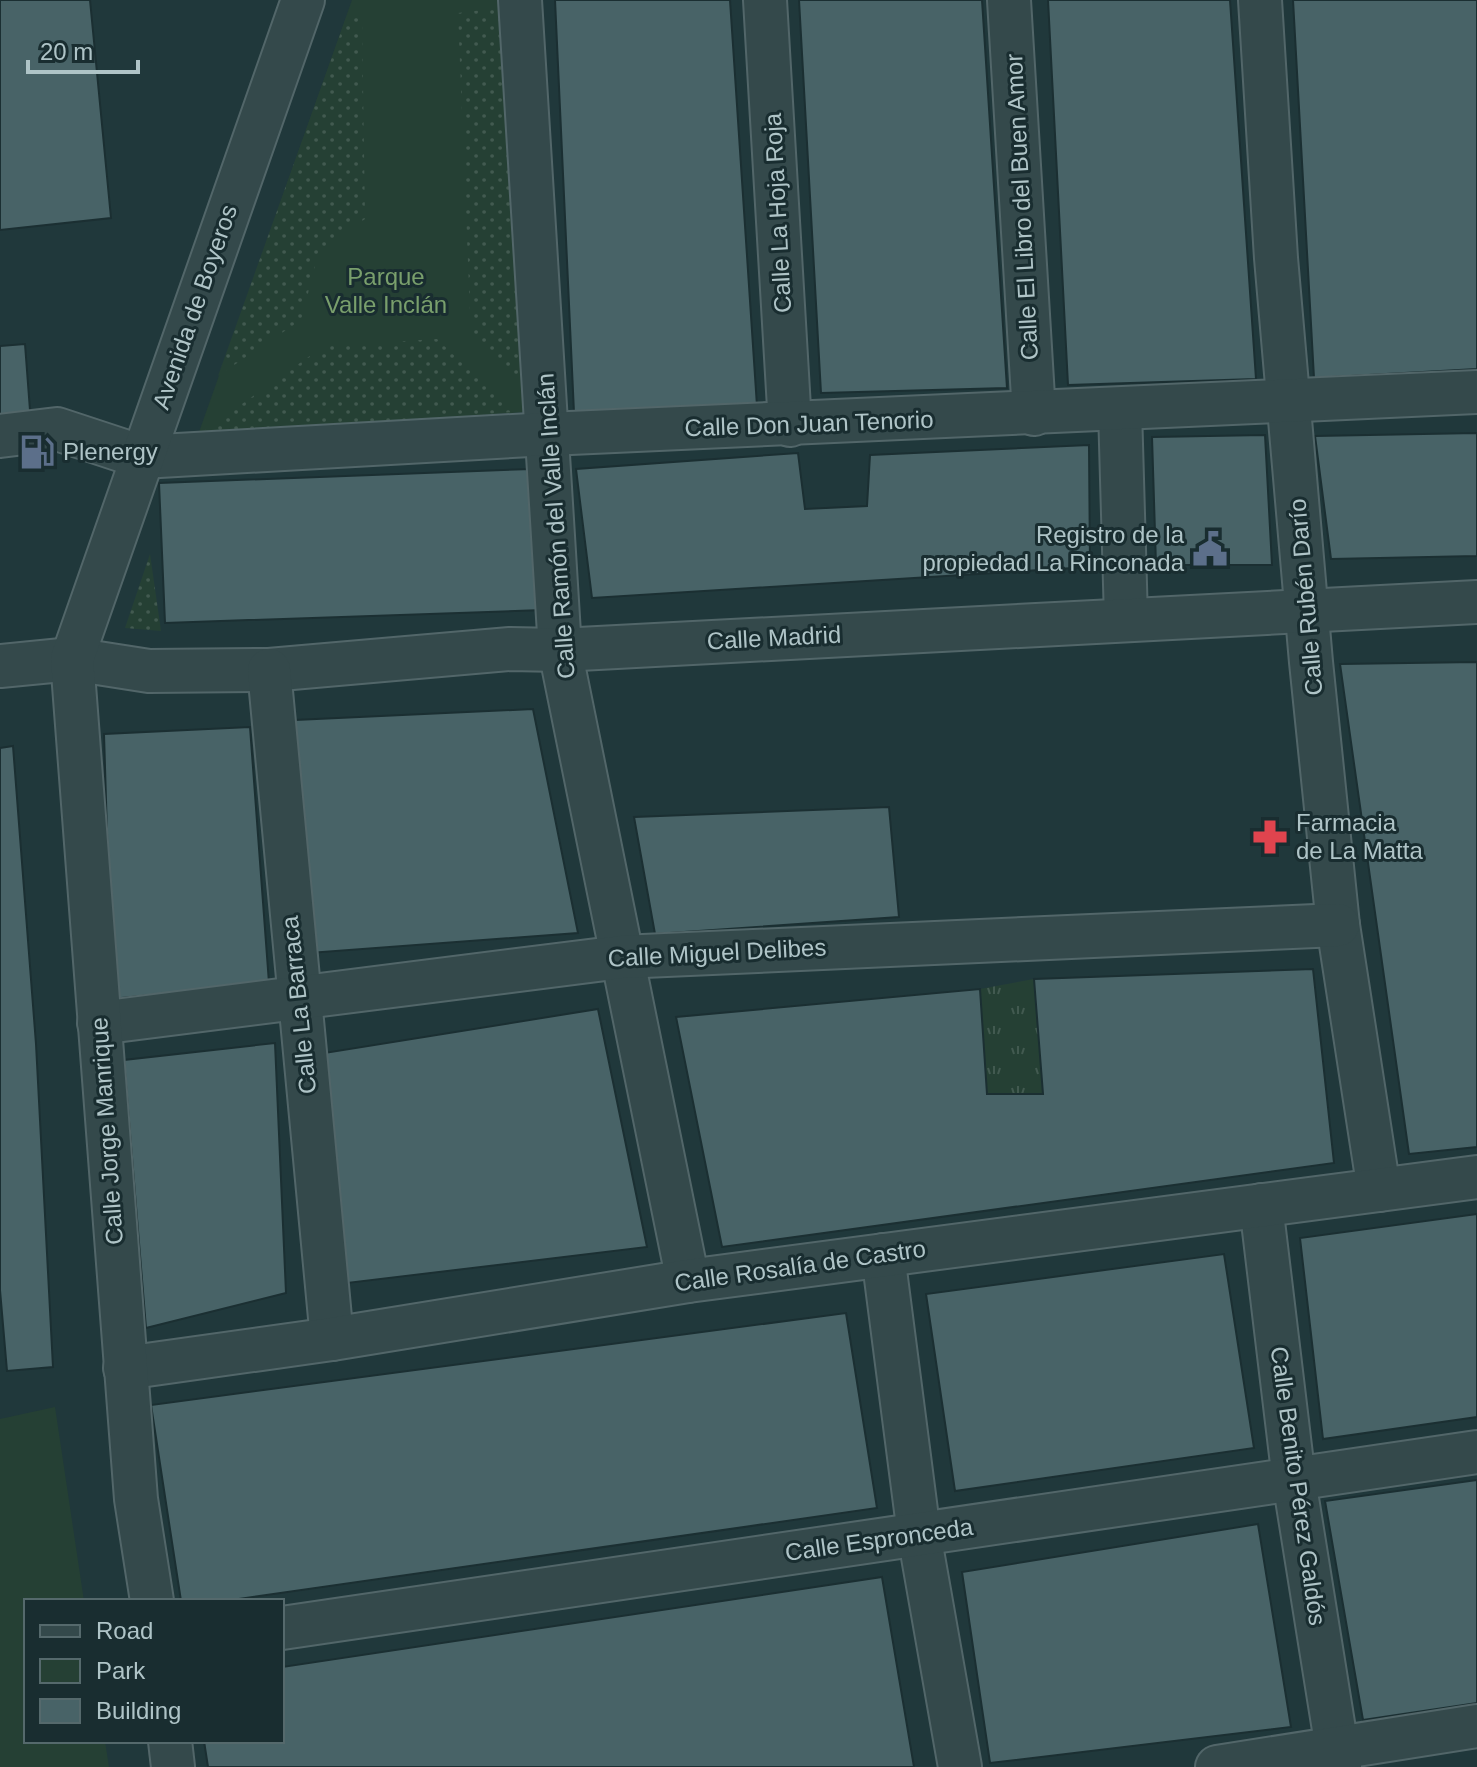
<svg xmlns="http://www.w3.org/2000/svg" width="1477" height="1767" font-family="Helvetica,sans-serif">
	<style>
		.grass { fill: url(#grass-tufts) }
		.park { fill: #254034 }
		.garden { fill: url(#garden-dots) }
		.building { fill: #486367; stroke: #1b2f32; stroke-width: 2 }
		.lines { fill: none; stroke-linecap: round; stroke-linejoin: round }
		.minor-casing { stroke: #526669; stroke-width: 46 }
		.minor { stroke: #34494b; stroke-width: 42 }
		.labels { text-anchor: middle; stroke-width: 6; stroke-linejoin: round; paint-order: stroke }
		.street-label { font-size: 24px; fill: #afc4c7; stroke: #192d30 }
		.park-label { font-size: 24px; fill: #799f6c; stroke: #192d30 }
		.poi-label { font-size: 24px; fill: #afc4c7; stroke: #192d30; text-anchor: start }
	</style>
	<defs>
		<pattern id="grass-tufts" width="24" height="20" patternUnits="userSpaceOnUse" patternTransform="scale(2)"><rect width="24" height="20" fill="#254034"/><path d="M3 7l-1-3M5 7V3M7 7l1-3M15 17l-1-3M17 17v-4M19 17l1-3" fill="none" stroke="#425a50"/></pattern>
		<pattern id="garden-dots" width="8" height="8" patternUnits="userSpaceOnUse" patternTransform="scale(2)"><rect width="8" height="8" fill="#254034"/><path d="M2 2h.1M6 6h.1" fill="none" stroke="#425a50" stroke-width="1.8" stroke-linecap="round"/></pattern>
	</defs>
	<rect width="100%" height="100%" fill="#20383b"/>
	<path class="grass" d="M1034,979l9,115h-56l-7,-105z"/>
	<g class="park">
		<path d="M352,0h147l25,412 -326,23z"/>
		<path d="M55,1407l29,194h-58v140h79l4,26h-109v-348z"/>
	</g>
	<g class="garden">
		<path d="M499,8l23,382 -51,-53 -13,-324z"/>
		<path d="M362,17l3,202c-52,34 -51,39 -61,99l-86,58 128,-358z"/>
		<path d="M437,339l77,73 -316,23 126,-89z"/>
		<path d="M150,554l11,77 -36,-3z"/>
	</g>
	<g class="building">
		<path d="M0,0h90l21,218 -111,12z"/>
		<path d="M555,0h175l27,406 -183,7z"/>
		<path d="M799,0h183l25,388 -186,5z"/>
		<path d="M1048,0h182l26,379 -188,6z"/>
		<path d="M1293,0h184v369l-163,9z"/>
		<path d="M25,344l8,106 -33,3v-107z"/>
		<path d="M1477,433v123l-146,3 -16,-123z"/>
		<path d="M1265,435l7,130h-116l-4,-128z"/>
		<path d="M1089,445l1,122 -498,31 -16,-129 222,-16 7,56 62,-3 3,-51z"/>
		<path d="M531,469l12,141 -378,13 -6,-140z"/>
		<path d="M1477,662v485l-68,7 -69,-490z"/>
		<path d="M533,709l45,224 -269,20 -14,-233z"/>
		<path d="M250,727l19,256 -157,16 -8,-265z"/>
		<path d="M13,746l23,298 17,323 -46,4 -7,-81v-542z"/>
		<path d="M889,807l10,110 -244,17 -21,-117z"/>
		<path d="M1313,969l21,194 -612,84 -46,-230 304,-28 7,105h56l-9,-115z"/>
		<path d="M598,1009l49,238 -308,37 -21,-230z"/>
		<path d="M275,1043l11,250 -140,35 -22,-268z"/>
		<path d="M1477,1214v203l-154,22 -23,-201z"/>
		<path d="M1224,1254l30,194 -299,43 -29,-197z"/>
		<path d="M846,1313l31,195 -652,93h-44l-30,-196z"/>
		<path d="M1477,1480v223l-114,17 -38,-219z"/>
		<path d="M1258,1524l33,203 -301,36 -28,-191z"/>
		<path d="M882,1577l32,190h-706l-4,-26h78v-74z"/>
	</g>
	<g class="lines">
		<g class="minor-casing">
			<g id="minor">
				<path d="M520,0l40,650 128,631"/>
				<path d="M765,0l25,425"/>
				<path d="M1009,0l25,414"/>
				<path d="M1260,0l16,258 35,404 27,263 41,265"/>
				<path d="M1120,409l6,210"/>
				<path d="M0,436l57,-7 85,28 406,-23 929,-42"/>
				<path d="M0,666l72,-7 77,12 120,-1 241,-21 50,1 917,-48"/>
				<path d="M269,670l63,669"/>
				<path d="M99,1023l522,-66 717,-32"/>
				<path d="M1261,1205l33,275 46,287"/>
				<path d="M883,1255l36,279 41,233"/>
				<path d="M125,1368l207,-29 356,-58 789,-104"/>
				<path d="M152,1601l-16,-102 -64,-840 231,-659"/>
				<path d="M282,1628l1195,-176"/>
				<path d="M170,1741l3,26"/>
				<path d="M1217,1767l260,-41"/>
			</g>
		</g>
		<use href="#minor" class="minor"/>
	</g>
	<defs>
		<g id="fuel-bare" transform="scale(2.76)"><path d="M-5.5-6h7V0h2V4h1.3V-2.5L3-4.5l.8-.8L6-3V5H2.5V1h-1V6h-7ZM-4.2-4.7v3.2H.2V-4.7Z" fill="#5c6f8a" stroke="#192d30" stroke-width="2.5" paint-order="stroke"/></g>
		<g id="civic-bare" transform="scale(2.76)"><path d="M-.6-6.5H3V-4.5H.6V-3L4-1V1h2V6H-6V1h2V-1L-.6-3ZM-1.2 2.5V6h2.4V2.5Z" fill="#5c6f8a" stroke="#192d30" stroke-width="2.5" paint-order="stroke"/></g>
		<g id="pharmacy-bare" transform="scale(2.76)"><path d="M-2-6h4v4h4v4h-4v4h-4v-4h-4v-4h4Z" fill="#e0444e" stroke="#192d30" stroke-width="2.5" paint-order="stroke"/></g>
	</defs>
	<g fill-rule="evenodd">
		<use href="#fuel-bare" x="37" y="452"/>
		<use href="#civic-bare" x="1210" y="549"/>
		<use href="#pharmacy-bare" x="1270" y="837"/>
	</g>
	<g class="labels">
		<g class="street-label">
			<text transform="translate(1022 207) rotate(-93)" y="8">Calle El Libro del Buen Amor</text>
			<text transform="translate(778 213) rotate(-93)" y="8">Calle La Hoja Roja</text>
			<text transform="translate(195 307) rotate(-71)" y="8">Avenida de Boyeros</text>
			<text transform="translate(809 424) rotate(-2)" y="8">Calle Don Juan Tenorio</text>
			<text transform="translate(556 526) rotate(-94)" y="8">Calle Ramón del Valle Inclán</text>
			<text transform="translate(1306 597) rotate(-95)" y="8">Calle Rubén Darío</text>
			<text transform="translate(774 638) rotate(-3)" y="8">Calle Madrid</text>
			<text transform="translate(717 953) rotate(-3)" y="8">Calle Miguel Delibes</text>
			<text transform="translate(299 1005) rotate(-96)" y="8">Calle La Barraca</text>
			<text transform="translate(107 1131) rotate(-94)" y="8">Calle Jorge Manrique</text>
			<text transform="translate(800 1266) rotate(-8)" y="8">Calle Rosalía de Castro</text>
			<text transform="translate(1298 1486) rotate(82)" y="8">Calle Benito Pérez Galdós</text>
			<text transform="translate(879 1540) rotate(-8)" y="8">Calle Espronceda</text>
		</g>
		<g class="park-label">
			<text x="386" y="285">Parque<tspan x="386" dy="28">Valle Inclán</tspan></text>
		</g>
		<g class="poi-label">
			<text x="63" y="460">Plenergy</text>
			<text x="1184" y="543" text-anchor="end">Registro de la<tspan x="1184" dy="28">propiedad La Rinconada</tspan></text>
			<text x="1296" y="831">Farmacia<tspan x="1296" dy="28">de La Matta</tspan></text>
		</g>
	</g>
	<rect x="24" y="1599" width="260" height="144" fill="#192d30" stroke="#55696c" stroke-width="2"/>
	<rect x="40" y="1625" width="40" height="12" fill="#34494b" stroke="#55696c" stroke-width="2"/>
	<text x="96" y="1639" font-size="24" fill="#afc4c7">Road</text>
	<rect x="40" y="1659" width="40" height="24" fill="#254034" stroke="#55696c" stroke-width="2"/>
	<text x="96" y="1679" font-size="24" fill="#afc4c7">Park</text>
	<rect x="40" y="1699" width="40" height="24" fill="#486367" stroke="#55696c" stroke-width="2"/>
	<text x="96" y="1719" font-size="24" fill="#afc4c7">Building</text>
	<path d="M28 60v12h110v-12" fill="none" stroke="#afc4c7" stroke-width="4"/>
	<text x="40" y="60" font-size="24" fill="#afc4c7" stroke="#192d30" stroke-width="6" paint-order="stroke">20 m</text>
</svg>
